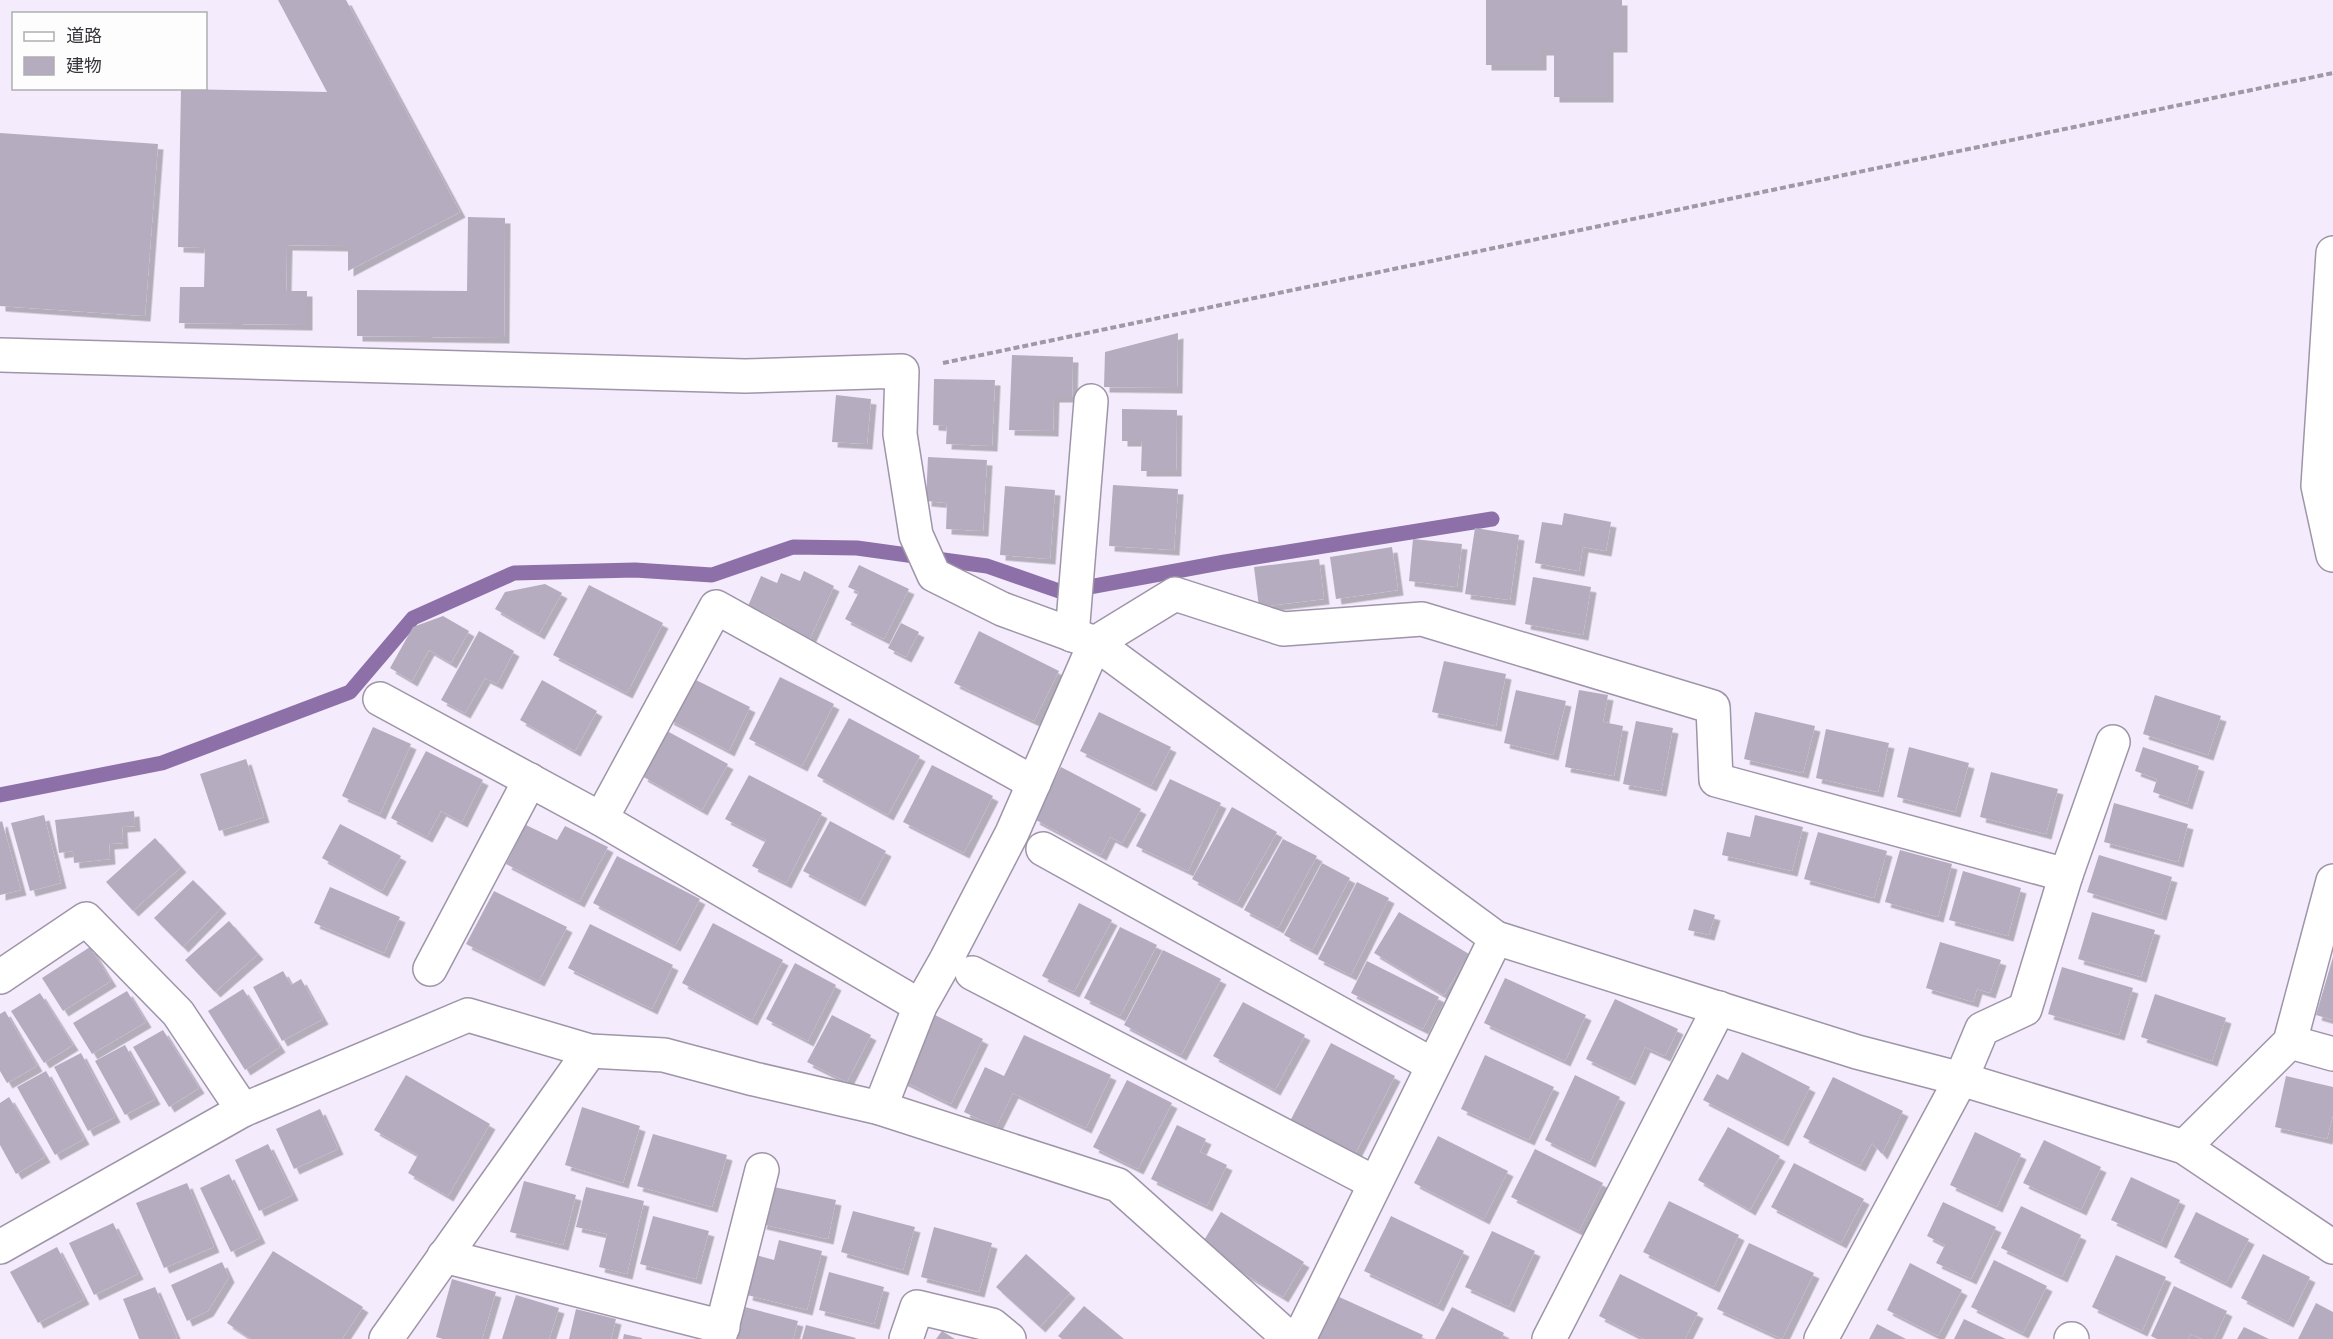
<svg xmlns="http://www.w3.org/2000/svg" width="2333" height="1339" font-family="Signika,'Noto Sans JP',sans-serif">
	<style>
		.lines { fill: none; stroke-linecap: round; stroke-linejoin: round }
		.stream { stroke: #8d70a8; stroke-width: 15 }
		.building { fill: #b6acc0; filter: url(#shadow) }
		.minor-casing { stroke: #9e95a8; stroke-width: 36 }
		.path { stroke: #9f99a5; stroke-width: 4; stroke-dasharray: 6 3; stroke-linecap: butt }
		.minor { stroke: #fff; stroke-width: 33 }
	</style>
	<defs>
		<filter id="shadow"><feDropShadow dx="5.5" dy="5.5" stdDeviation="0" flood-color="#0004"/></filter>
	</defs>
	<rect width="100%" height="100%" fill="#f4ecfd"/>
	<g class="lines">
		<path class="stream" d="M0,795l162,-32 188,-71 63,-74 101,-45 121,-3 77,5 81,-28 64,1 130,18 75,26 163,-30 267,-43"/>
	</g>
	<g class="building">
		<path d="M278,0h68l114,212 -112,59v-25l-61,-1 -1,46h21v34l-128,-2 1,-36h24l1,-39 -27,-1 3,-158 146,3z"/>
		<path d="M1486,0h136v47h-14v50h-54v-47h-13v15h-55z"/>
		<path d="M0,133l158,11 -13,172 -145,-10z"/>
		<path d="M468,217l37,1 -1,120 -147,-2v-46l110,1z"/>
		<path d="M1178,333l-1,55 -73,-1 1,-35z"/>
		<path d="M1012,355l61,2 -1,40h-18l-1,34 -44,-1z"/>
		<path d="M934,379l61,1 -3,66 -46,-2 1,-18 -14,-1z"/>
		<path d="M836,395l35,4 -4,45 -35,-2z"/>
		<path d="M1122,409l55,1 -1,61h-35l1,-30h-20z"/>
		<path d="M928,457l59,3 -4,71 -37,-2 1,-26 -21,-2z"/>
		<path d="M1113,485l65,4 -4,61 -65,-4z"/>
		<path d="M1005,486l50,4 -5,69 -50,-4z"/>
		<path d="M1564,513l47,9 -5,29 -23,-4 -4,24 -44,-8 7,-41 20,3z"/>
		<path d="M1475,528l44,7 -9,65 -45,-6z"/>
		<path d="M1413,539l49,5 -5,43 -48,-6z"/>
		<path d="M1392,547l6,43 -62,9 -6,-42z"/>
		<path d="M1319,559l5,40 -65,8 -5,-40z"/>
		<path d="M859,565l50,24 -25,50 -39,-20 14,-27 -11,-5z"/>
		<path d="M804,571l30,15 -28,61 -30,-15 5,-11 -33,-15 13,-30 16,7 4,-10 19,8z"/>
		<path d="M1533,577l58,10 -8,48 -58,-11z"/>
		<path d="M545,584l17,9 -23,41 -44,-25 10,-17z"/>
		<path d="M589,585l74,38 -36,70 -74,-38z"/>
		<path d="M443,616l26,15 -18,32 -22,-13 -17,31 -22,-13 23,-41z"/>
		<path d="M901,623l18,9 -13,25 -18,-9z"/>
		<path d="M479,631l35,20 -17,33 -12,-6 -20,35 -24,-13z"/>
		<path d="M979,631l80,40 -25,50 -80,-38z"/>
		<path d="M1444,661l62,13 -10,52 -64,-14z"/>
		<path d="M690,677l60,30 -21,44 -61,-32z"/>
		<path d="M780,677l54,27 -32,62 -53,-27z"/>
		<path d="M542,680l55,31 -22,40 -55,-31z"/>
		<path d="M1516,690l50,11 -13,54 -49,-12z"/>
		<path d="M1579,690l29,5 -5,27 20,4 -9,50 -49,-9z"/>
		<path d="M2155,695l66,21 -13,39 -65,-21z"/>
		<path d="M1099,712l72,35 -20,39 -71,-35z"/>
		<path d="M1755,712l60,14 -12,47 -59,-14z"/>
		<path d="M849,718l71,38 -32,59 -71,-39z"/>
		<path d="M1636,721l37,7 -12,63 -38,-7z"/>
		<path d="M373,727l38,17 -31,70 -38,-18z"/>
		<path d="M1826,729l63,14 -11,49 -62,-14z"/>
		<path d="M667,731l61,33 -26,46 -60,-34z"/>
		<path d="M1909,747l60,16 -14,49 -58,-15z"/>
		<path d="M2143,747l56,19 -12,38 -34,-12 4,-13 -22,-8z"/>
		<path d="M426,751l57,29 -21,42 -21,-11 -14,26 -36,-19z"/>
		<path d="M246,759l18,58 -45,14 -19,-57z"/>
		<path d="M932,765l61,31 -29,57 -61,-31z"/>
		<path d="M1061,767l80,42 -19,34 -12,-6 -9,18 -67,-36z"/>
		<path d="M1991,772l67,17 -12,45 -66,-17z"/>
		<path d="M749,775l73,38 -36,70 -34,-17 14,-26 -41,-21z"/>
		<path d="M1170,779l51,24 -33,68 -52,-25z"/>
		<path d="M2114,803l74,21 -10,38 -74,-20z"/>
		<path d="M1232,807l45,25 -40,71 -45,-24z"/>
		<path d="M134,811l1,15 -13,1 1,16 -14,1 1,15 -36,4 -1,-12 -14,2 -4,-33z"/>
		<path d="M44,815l17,68 -31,8 -19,-68z"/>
		<path d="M1755,815l48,12 -11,44 -70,-16 5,-23 23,5z"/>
		<path d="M2,821l19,69 -21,5v-73z"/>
		<path d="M830,821l56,30 -26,50 -57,-30z"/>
		<path d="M340,824l61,32 -19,35 -60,-33z"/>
		<path d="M526,825l31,15 8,-14 43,21 -29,55 -73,-38z"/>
		<path d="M1818,832l69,19 -13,47 -70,-19z"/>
		<path d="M155,838l26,29 -48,44 -27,-29z"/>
		<path d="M1283,839l34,17 -39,72 -34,-18z"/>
		<path d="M1900,850l52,14 -14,53 -53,-15z"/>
		<path d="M2099,855l73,22 -11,38 -74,-23z"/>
		<path d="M617,856l83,43 -25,47 -82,-43z"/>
		<path d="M1322,863l28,15 -38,72 -28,-15z"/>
		<path d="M1963,871l58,17 -13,48 -59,-16z"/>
		<path d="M193,880l28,28 -38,39 -29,-29z"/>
		<path d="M1357,882l32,16 -38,77 -33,-16z"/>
		<path d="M330,887l70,30 -16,36 -70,-30z"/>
		<path d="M494,891l73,36 -28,54 -73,-37z"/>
		<path d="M1079,903l33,17 -38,72 -32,-16z"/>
		<path d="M1694,909l21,6 -6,20 -21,-5z"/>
		<path d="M1399,912l70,42 -25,41 -70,-42z"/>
		<path d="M2092,912l63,18 -14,47 -63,-18z"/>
		<path d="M229,921l29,33 -43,38 -30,-32z"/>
		<path d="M713,923l70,37 -31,60 -70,-37z"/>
		<path d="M590,924l83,41 -21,44 -84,-41z"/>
		<path d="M1120,927l37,18 -37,71 -36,-18z"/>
		<path d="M1940,942l61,18 -11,33 -13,-4 -4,13 -47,-14z"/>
		<path d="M90,947l21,34 -48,30 -21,-33z"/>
		<path d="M1163,950l58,29 -40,76 -57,-30z"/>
		<path d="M2333,957v63l-17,-5z"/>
		<path d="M1367,961l72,36 -16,32 -72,-36z"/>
		<path d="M795,963l41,22 -28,56 -42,-22z"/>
		<path d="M2062,967l71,21 -14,47 -71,-21z"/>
		<path d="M283,971l8,14 10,-6 22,40 -41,22 -29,-54z"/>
		<path d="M1505,978l81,37 -21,46 -81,-38z"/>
		<path d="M243,989l37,58 -35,23 -37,-59z"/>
		<path d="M127,991l19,31 -54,32 -19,-31z"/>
		<path d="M40,993l33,52 -29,18 -33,-52z"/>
		<path d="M2155,994l71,24 -14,43 -71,-24z"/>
		<path d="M1615,999l63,30 -13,27 -20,-9 -15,33 -44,-21z"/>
		<path d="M1243,1002l62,33 -30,55 -62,-34z"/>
		<path d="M5,1011l32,55 -30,17 -7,-12v-57z"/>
		<path d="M931,1013l52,26 -32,65 -52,-25z"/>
		<path d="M832,1015l39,20 -24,47 -40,-20z"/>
		<path d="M163,1030l36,58 -30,19 -36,-60z"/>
		<path d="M1024,1035l87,40 -25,53 -73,-35 -17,34 -32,-15 21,-45 19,9z"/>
		<path d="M1331,1043l64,33 -41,80 -65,-33z"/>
		<path d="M125,1045l30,54 -30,16 -30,-54z"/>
		<path d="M1742,1052l68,35 -27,54 -80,-41 14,-26 11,6z"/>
		<path d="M81,1053l34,64 -27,14 -34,-64z"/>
		<path d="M1485,1055l69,32 -25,53 -68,-31z"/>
		<path d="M46,1071l38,68 -29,16 -38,-68z"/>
		<path d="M406,1075l84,49 -42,72 -40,-23 10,-18 -44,-25z"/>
		<path d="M1575,1075l45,22 -30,65 -45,-22z"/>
		<path d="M2286,1076l47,11v28l-6,24 -52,-12z"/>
		<path d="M1833,1077l70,34 -21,43 -10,-11 -12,23 -57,-29z"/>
		<path d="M1127,1080l45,23 -34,66 -45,-22z"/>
		<path d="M9,1097l36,60 -29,17 -16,-29v-42z"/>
		<path d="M582,1107l58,19 -17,57 -58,-18z"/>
		<path d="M320,1109l18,40 -44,20 -18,-40z"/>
		<path d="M1177,1125l29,14 -6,13 27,13 -20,41 -56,-27z"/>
		<path d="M1728,1127l52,29 -30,54 -52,-30z"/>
		<path d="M1975,1132l46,22 -24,53 -47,-22z"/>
		<path d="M653,1134l74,21 -15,52 -75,-21z"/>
		<path d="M1438,1136l70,35 -24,48 -70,-36z"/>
		<path d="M2044,1140l57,27 -20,43 -58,-27z"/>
		<path d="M268,1144l25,51 -34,16 -24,-51z"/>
		<path d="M1535,1149l68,34 -24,48 -68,-34z"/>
		<path d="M1794,1163l70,36 -23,44 -70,-36z"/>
		<path d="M229,1174l31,64 -29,14 -31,-64z"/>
		<path d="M2131,1177l49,23 -19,43 -50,-23z"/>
		<path d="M524,1181l52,14 -13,50 -53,-13z"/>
		<path d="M187,1183l27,64 -50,21 -28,-65z"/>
		<path d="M769,1186l67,14 -8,39 -67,-15z"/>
		<path d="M586,1187l58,14 -17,73 -28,-7 8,-33 -31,-7z"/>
		<path d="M1669,1201l70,34 -25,52 -71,-35z"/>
		<path d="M1943,1202l53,25 -25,52 -35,-16 9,-18 -18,-9z"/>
		<path d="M2021,1206l60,29 -19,42 -61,-29z"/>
		<path d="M853,1211l62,16 -12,43 -62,-18z"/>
		<path d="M1221,1212l83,50 -21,35 -83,-50z"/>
		<path d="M2196,1212l53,27 -23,44 -52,-26z"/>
		<path d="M653,1216l56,15 -13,48 -56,-15z"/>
		<path d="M1391,1216l73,35 -26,55 -74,-35z"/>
		<path d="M113,1223l25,51 -44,21 -25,-52z"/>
		<path d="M934,1227l58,16 -13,49 -58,-15z"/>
		<path d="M1492,1231l43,20 -26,56 -44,-20z"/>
		<path d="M779,1240l43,11 -15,59 -60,-15 9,-40 18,5z"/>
		<path d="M1749,1243l65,30 -32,66 -65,-30z"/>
		<path d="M57,1247l27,52 -46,24 -28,-51z"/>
		<path d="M273,1251l90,56 -21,32h-91l-24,-16z"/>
		<path d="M1026,1254l44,39 -30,34 -44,-40z"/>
		<path d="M2263,1254l47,23 -22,45 -47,-24z"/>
		<path d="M2116,1255l50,22 -24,54 -50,-24z"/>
		<path d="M1994,1260l53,26 -24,47 -52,-26z"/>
		<path d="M222,1262l7,15 -21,34 -21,10 -16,-36z"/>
		<path d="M1910,1263l52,27 -24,46 -51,-26z"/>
		<path d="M829,1272l55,15 -10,37 -55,-14z"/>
		<path d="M1620,1274l78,39 -13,26h-41l-45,-23z"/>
		<path d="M452,1279l44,13 -14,47h-39l-7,-2z"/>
		<path d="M2174,1286l53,25 -13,28h-12l-11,-5 -3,5h-31l-6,-3z"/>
		<path d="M155,1287l22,51 -3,1h-35l-16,-40z"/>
		<path d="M516,1295l43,13 -10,31h-47z"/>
		<path d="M1337,1296l86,39 -2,4h-103z"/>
		<path d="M2316,1303l17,9v27h-35z"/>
		<path d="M741,1306l57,15 -5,18h-61z"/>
		<path d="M1084,1306l40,33h-62l-4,-3z"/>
		<path d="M1452,1307l52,26 -3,6h-66z"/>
		<path d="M576,1309l40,10 -5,20h-42z"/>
		<path d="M1964,1319l42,20h-52z"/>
		<path d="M1877,1324l29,15h-37z"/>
		<path d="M806,1325l50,13 -1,1h-53z"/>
		<path d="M2244,1327l25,12h-32z"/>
		<path d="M942,1331l13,8h-19z"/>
		<path d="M624,1334l18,4v1h-19z"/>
	</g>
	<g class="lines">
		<g class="minor-casing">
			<g id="minor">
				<path d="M2333,253l-15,233 15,69"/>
				<path d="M0,355l745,21 157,-5 -2,63 16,101 18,40 68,34 93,34 401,295 361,114 104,27 223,68 149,100"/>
				<path d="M1072,635l19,-234"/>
				<path d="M380,699l221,120 319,187"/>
				<path d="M601,819l115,-212 318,176"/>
				<path d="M1043,849l390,216"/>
				<path d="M430,969l100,-189"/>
				<path d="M972,973l403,210"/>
				<path d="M0,977l86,-58 92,94 65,97"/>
				<path d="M2290,1042l43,12"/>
				<path d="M880,1108l238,77 172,154"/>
				<path d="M2184,1147l106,-105 43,-161"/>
				<path d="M0,1247l243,-137 225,-95 122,36 74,4 90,24 126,29 40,-102 26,-46 66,-127 83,-190 80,-49 108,35 139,-10 291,88 3,73 350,95"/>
				<path d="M444,1256l279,71"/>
				<path d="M386,1339l204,-288"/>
				<path d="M719,1339l43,-169"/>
				<path d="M906,1339l11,-32 75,18 17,14"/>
				<path d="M1299,1339l197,-401"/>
				<path d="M1549,1339l170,-331"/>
				<path d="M1821,1339l140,-260 21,-50 43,-20 41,-134 47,-133"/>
				<path d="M2071,1339h1"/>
			</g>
		</g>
		<path class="path" d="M943,363l1390,-290"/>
		<use href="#minor" class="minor"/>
	</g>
	<rect x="12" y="12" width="195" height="78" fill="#fdfdfd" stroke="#aeadb0" stroke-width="1.5"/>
	<rect x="24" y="32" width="30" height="9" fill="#ffffff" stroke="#aeadb0" stroke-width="1.5"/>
	<text x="66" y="42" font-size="18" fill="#38343c">道路</text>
	<rect x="24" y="57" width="30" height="18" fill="#b6acc0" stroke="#aeadb0" stroke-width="1.5"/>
	<text x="66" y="72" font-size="18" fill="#38343c">建物</text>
</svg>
